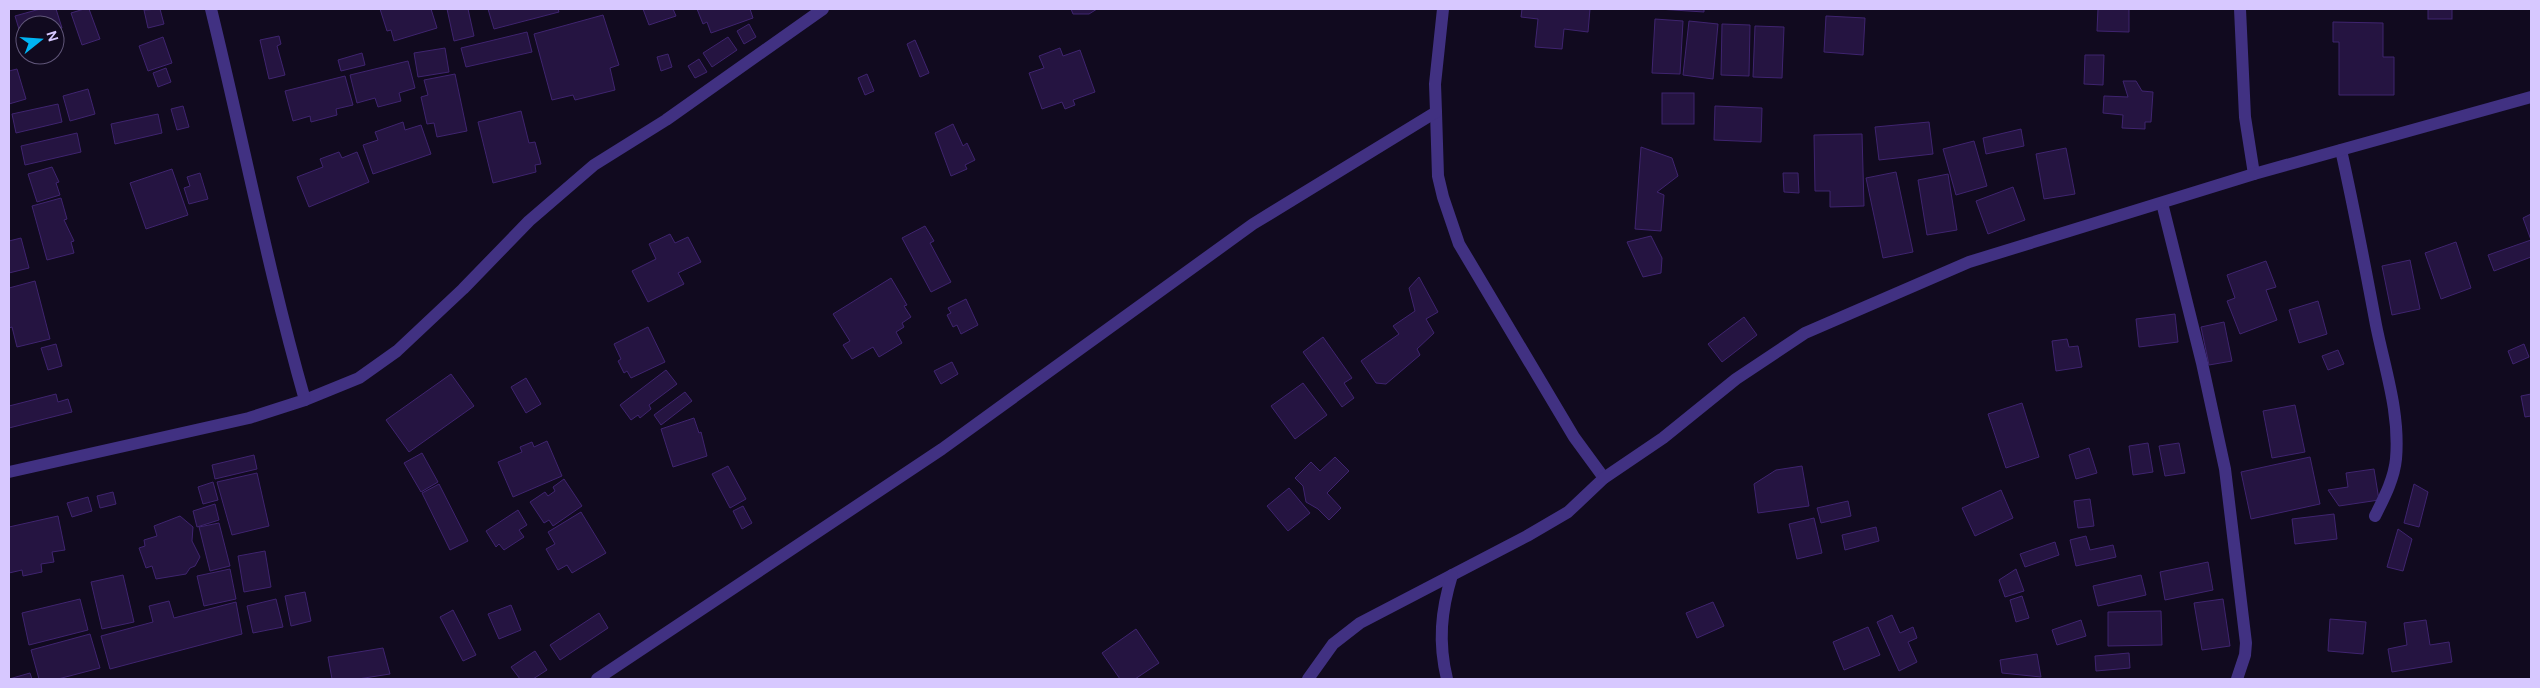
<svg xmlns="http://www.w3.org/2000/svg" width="2540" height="688" font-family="'DM Sans',sans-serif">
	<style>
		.building { fill: #251441; stroke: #3f246f }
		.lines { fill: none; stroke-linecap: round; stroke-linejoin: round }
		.minor { stroke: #413182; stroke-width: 12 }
	</style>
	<rect width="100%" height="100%" fill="#110a1f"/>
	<g class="building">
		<path d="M40,9h16l6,19 -7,2v-5h-30v24l-10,-33z"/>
		<path d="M84,9h5l11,30 -18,6 -11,-32z"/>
		<path d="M160,9l4,15 -16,4 -4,-18z"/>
		<path d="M380,9h51l6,19 -43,13 -3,-11 -4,1z"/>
		<path d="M447,9h21l6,27 -20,5z"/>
		<path d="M488,9h70l1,3 -65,17z"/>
		<path d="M643,9h30l3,7 -27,9z"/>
		<path d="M697,9h53l3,9 -42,15 -4,-11 -4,2z"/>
		<path d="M1071,9h26l-8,5h-16z"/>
		<path d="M1522,9h68l-2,23 -24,-3 -2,20 -27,-2 3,-28 -17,-2z"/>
		<path d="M1658,9h46v3z"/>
		<path d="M2098,9h31v23l-32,-1z"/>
		<rect x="2428" y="9" width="24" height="10"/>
		<path d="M603,15l16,50 -9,3 5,22 -40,10 -2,-5 -21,5 -18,-66z"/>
		<path d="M1826,16l39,2 -2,37 -39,-3z"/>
		<path d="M1655,19l28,2 -3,53 -28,-1z"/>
		<path d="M1689,21l29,3 -5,55 -30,-4z"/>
		<path d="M2333,22l50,1v34h11v38h-55v-53h-6z"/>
		<path d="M749,24l7,13 -12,7 -7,-13z"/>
		<path d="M1722,24l28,1 -1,51 -28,-1z"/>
		<path d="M1755,26l29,1 -2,51 -29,-1z"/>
		<path d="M527,32l5,20 -66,15 -5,-19z"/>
		<path d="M279,36l2,8 -4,2 8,29 -16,4 -9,-39z"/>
		<path d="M163,37l9,26 -24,8 -9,-25z"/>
		<path d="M728,37l9,13 -25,17 -9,-14z"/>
		<path d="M915,40l14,33 -9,4 -13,-33z"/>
		<path d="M445,48l4,24 -31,5 -4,-24z"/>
		<path d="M1060,48l3,8 17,-6 15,42 -22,8 2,5 -10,4 -3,-7 -20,7 -13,-36 15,-5 -5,-12z"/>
		<path d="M362,53l3,12 -24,6 -3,-11z"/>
		<path d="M668,54l4,13 -11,4 -4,-14z"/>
		<path d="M2085,55h19l-1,30 -19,-1z"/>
		<path d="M699,59l8,13 -12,6 -7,-12z"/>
		<path d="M408,61l7,27 -16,5 2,8 -23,6 -3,-9 -18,5 -7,-28z"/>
		<path d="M166,68l5,14 -13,5 -5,-14z"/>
		<path d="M17,69l9,30 -17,5v-33z"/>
		<path d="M455,74l12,57 -30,6 -3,-14 -7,1 -6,-27 7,-2 -4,-15z"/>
		<path d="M867,74l7,17 -9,4 -7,-17z"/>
		<path d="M345,76l8,29 -17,4 1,6 -26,7 -1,-6 -17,5 -8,-30z"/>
		<path d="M2123,81h13l6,10 11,1 -2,30h-6v7l-23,-1 1,-13 -20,-2 1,-17 24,1z"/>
		<path d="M88,89l7,25 -25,7 -7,-25z"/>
		<rect x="1662" y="93" width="32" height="31"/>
		<path d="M58,104l4,18 -46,11 -4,-19z"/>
		<path d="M183,106l6,21 -12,3 -6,-21z"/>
		<path d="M1715,106l47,2 -1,34 -47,-2z"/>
		<path d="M521,111l8,32 6,-1 6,22 -6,1 1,7 -43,11 -15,-61z"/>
		<path d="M158,114l4,19 -47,11 -4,-20z"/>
		<path d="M403,122l2,8 16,-5 10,29 -58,20 -10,-29 15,-5 -3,-8z"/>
		<path d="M1929,122l4,32 -54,6 -4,-33z"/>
		<path d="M953,124l10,22 4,-3 8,17 -10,5 2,4 -16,7 -16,-43z"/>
		<path d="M2021,129l3,17 -38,8 -3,-16z"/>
		<path d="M77,133l4,19 -56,13 -4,-19z"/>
		<path d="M1862,134l2,72 -34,1v-16h-15l-1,-56z"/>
		<path d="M1974,141l13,45 -31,9 -13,-46z"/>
		<path d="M1641,147l31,11 6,18 -21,16 7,3 -3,36 -26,-2z"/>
		<path d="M2066,148l9,46 -31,5 -8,-45z"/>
		<path d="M339,152l3,6 15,-6 12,30 -60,25 -12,-30 26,-10 -3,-8z"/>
		<path d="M52,167l7,15 -3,1 4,12 -23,7 -9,-28z"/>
		<path d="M172,169l16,46 -42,14 -16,-46z"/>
		<path d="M1896,172l17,80 -30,6 -17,-80z"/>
		<path d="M200,173l8,26 -19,5 -5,-16 6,-2 -3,-9z"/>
		<path d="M1783,173h15l1,20 -15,-1z"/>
		<path d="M1948,174l9,56 -30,5 -9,-55z"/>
		<path d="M2013,187l12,33 -37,14 -12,-33z"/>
		<path d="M61,198l6,21 -3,1 10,21 -3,1 3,11 -27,7 -15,-54z"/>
		<path d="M2531,214v43l-37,14 -6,-16 43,-15 -8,-22z"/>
		<path d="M925,226l9,15 -4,2 21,39 -20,10 -29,-54z"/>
		<path d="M670,234l5,9 13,-6 13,25 -23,11 6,11 -36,18 -16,-31 24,-12 -7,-15z"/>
		<path d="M1651,236l11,22 -1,15 -18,4 -16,-35z"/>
		<path d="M21,238l8,30 -20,5v-32z"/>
		<path d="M2456,242l15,46 -30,11 -16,-46z"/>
		<path d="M2410,260l10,49 -28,6 -10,-49z"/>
		<path d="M2266,261l10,26 -10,3 11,30 -37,14 -13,-33 8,-3 -8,-23z"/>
		<path d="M1419,277l19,35 -12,7 8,14 -17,16 3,6 -34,29 -10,-1 -15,-22 38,-27 -6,-8 22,-15 -6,-23z"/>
		<path d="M891,278l16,27 -3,1 7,11 -9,6 2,4 -8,5 6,11 -23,14 -6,-10 -21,12 -9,-14 7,-4 -17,-27z"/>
		<path d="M35,281l15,58 -33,8 -5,-20 -3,1v-40z"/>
		<path d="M966,299l12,26 -17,9 -4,-9 -4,2 -6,-12 4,-2 -3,-5z"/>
		<path d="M2318,301l9,33 -28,9 -10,-33z"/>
		<path d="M2175,314l3,28 -39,5 -3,-28z"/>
		<path d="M1744,317l13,18 -35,27 -14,-18z"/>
		<path d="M2224,322l8,39 -23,4 -8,-38z"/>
		<path d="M648,327l17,35 -34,16 -4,-7 -3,2 -6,-12 3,-2 -7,-15z"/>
		<path d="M1323,337l29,41 -8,5 10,15 -12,9 -39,-55z"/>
		<path d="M2067,339l2,8 9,-1 4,21 -26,4 -4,-30z"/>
		<path d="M56,344l6,22 -14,4 -7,-22z"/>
		<path d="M2524,344l5,13 -16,7 -5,-13z"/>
		<path d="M2338,350l6,14 -16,6 -6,-14z"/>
		<path d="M952,362l6,12 -17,10 -7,-13z"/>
		<path d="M666,370l11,14 -28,21 2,4 -11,9 -2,-3 -7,5 -11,-15z"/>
		<path d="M451,374l23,32 -65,46 -23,-32z"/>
		<path d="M526,378l15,26 -15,9 -15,-26z"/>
		<path d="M1303,383l24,32 -32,24 -24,-33z"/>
		<path d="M685,392l7,9 -31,24 -7,-10z"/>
		<path d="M56,394l2,8 10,-3 4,13 -63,16v-22z"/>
		<path d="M2531,394v22l-6,1 -4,-21z"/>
		<path d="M2022,403l17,54 -33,11 -18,-54z"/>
		<path d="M2295,405l10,47 -33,6 -9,-47z"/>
		<path d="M694,418l5,15 2,-1 6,24 -34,11 -12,-38z"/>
		<path d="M547,441l15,35 -49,21 -15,-35 24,-10 -2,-5 12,-5 2,5z"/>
		<path d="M2148,443l5,29 -20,3 -4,-29z"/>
		<path d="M2179,443l6,30 -20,3 -6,-30z"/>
		<path d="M2089,448l8,25 -21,6 -7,-24z"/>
		<path d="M422,453l16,29 -17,10 -17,-29z"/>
		<path d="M254,455l3,14 -42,10 -3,-14z"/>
		<path d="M1335,457l14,14 -22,22 14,15 -12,12 -11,-11 -12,-7 -3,-16 -8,-8 16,-16 9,9z"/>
		<path d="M2310,457l10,47 -69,15 -10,-47z"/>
		<path d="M728,466l18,33 -16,9 -18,-34z"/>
		<path d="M1802,466l7,40 -51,7 -4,-29 22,-14z"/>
		<path d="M2374,469l5,31 -40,6 -11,-16 20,-3 -2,-14z"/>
		<path d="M257,473l12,53 -37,9 -15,-53z"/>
		<path d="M564,479l18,27 -29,20 -4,-6 -5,3 -14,-21 15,-10 3,4 7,-5 -2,-4z"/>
		<path d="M213,482l5,18 -15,4 -5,-17z"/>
		<path d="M439,484l29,57 -18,9 -28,-57z"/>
		<path d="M2414,484l14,8 -9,35 -15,-4z"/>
		<path d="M1289,488l21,25 -22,18 -21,-25z"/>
		<path d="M2001,490l12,28 -38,18 -13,-28z"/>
		<path d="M113,492l3,12 -16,4 -3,-12z"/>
		<path d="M88,497l4,14 -20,6 -5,-14z"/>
		<path d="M2090,499l4,27 -16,2 -4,-27z"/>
		<path d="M1848,501l3,15 -30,7 -4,-15z"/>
		<path d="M215,504l4,16 -22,7 -4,-16z"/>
		<path d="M743,506l9,17 -10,6 -9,-18z"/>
		<path d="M518,510l9,15 -8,5 5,7 -20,13 -5,-6 -3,3 -10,-16z"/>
		<path d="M581,512l25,41 -34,20 -5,-8 -9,5 -12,-21 9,-5 -7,-12z"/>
		<path d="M2334,514l3,25 -42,5 -3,-25z"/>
		<path d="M58,516l7,34 -13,2 2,10 -13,2 1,8 -19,4 -1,-6 -13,3v-46z"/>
		<path d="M180,516l13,11 -1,14 8,16 -5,9 -5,2 -4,6 -30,5 -4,-13 -6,2 -7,-20 6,-2 -1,-6 13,-4 -3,-10z"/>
		<path d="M1814,518l8,35 -25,6 -8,-35z"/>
		<path d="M219,523l11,43 -20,5 -11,-44z"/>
		<path d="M1876,527l3,14 -34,9 -3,-15z"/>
		<path d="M2398,529l14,10 -9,32 -16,-4z"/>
		<path d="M2086,536l4,14 23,-5 3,12 -40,9 -6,-26z"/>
		<path d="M2055,542l4,13 -34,12 -5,-13z"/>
		<path d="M265,551l6,36 -27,5 -6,-36z"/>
		<path d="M2208,562l5,28 -48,10 -5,-28z"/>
		<path d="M230,569l6,30 -32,7 -7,-30z"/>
		<path d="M2016,569l8,22 -19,6 -6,-17z"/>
		<path d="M123,575l11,47 -32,7 -11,-47z"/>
		<path d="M2141,575l5,20 -48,11 -5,-20z"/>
		<path d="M305,592l6,29 -20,5 -6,-30z"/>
		<path d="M2022,596l7,22 -13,4 -6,-22z"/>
		<path d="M80,599l8,31 -59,15 -7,-32z"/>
		<path d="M276,599l7,28 -30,6 -6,-27z"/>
		<path d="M2223,599l7,47 -28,4 -8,-47z"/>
		<path d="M169,601l5,17 62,-16 6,32 -132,35 -9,-33 52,-14 -4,-16z"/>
		<path d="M1713,602l11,24 -27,12 -11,-25z"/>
		<path d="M511,605l10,25 -22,9 -11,-25z"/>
		<path d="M453,610l23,45 -13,6 -23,-44z"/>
		<path d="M2161,611l1,34 -54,1v-34z"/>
		<path d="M599,613l9,15 -48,32 -10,-15z"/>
		<path d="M1892,615l8,18 13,-6 4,11 -9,4 9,20 -18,9 -22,-49z"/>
		<path d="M2330,619l36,3 -3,32 -35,-3z"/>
		<path d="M2081,620l5,16 -29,9 -5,-15z"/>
		<path d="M2426,620l4,25 19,-3 3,20 -60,10 -4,-23 19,-4 -3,-22z"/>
		<path d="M1868,627l12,28 -36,15 -11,-28z"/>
		<path d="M1136,629l23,34 -24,16h-15l-18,-26z"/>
		<path d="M90,634l10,34 -42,11h-19l-8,-29z"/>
		<path d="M383,648l7,26 -32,5h-26l-4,-22z"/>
		<path d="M535,651l12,19 -14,9h-13l-9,-12z"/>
		<path d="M2129,653l1,15 -34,3 -1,-15z"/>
		<path d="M2037,654l4,23 -39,-4 -2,-13z"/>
		<path d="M30,673l2,6h-23z"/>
	</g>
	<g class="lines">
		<g class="minor">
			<path d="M2240,9l5,108 9,57"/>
			<path d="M1436,112l2,64 5,21 16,47 115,193 30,41"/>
			<path d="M2341,150c13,58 24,116 35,175 9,45 24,87 20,134 -2,20 -12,39 -21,57"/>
			<path d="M2162,203l40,160 23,106 21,174 -1,12 -8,24"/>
			<path d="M305,400l54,-22 38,-27 66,-62 66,-68 65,-56 72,-45 157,-111"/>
			<path d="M9,472l240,-54 56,-18c-37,-129 -62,-261 -94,-391"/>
			<path d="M597,679l345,-230 311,-225 183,-112 -1,-28 8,-75"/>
			<path d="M1308,679l25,-35 27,-21 167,-87 41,-24 36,-34 59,-40 73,-59 69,-46 164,-71 285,-88 277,-77"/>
			<path d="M1447,679c-9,-37 -6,-68 5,-104"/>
		</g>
	</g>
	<rect width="2540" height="688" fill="none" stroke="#d7c8ff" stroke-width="20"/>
	<g transform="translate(40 40) rotate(73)"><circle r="24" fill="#110a1f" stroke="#605679"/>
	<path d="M0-4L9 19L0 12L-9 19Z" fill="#00b4f3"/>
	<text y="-8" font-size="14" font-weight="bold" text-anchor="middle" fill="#d7c8ff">N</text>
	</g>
</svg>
